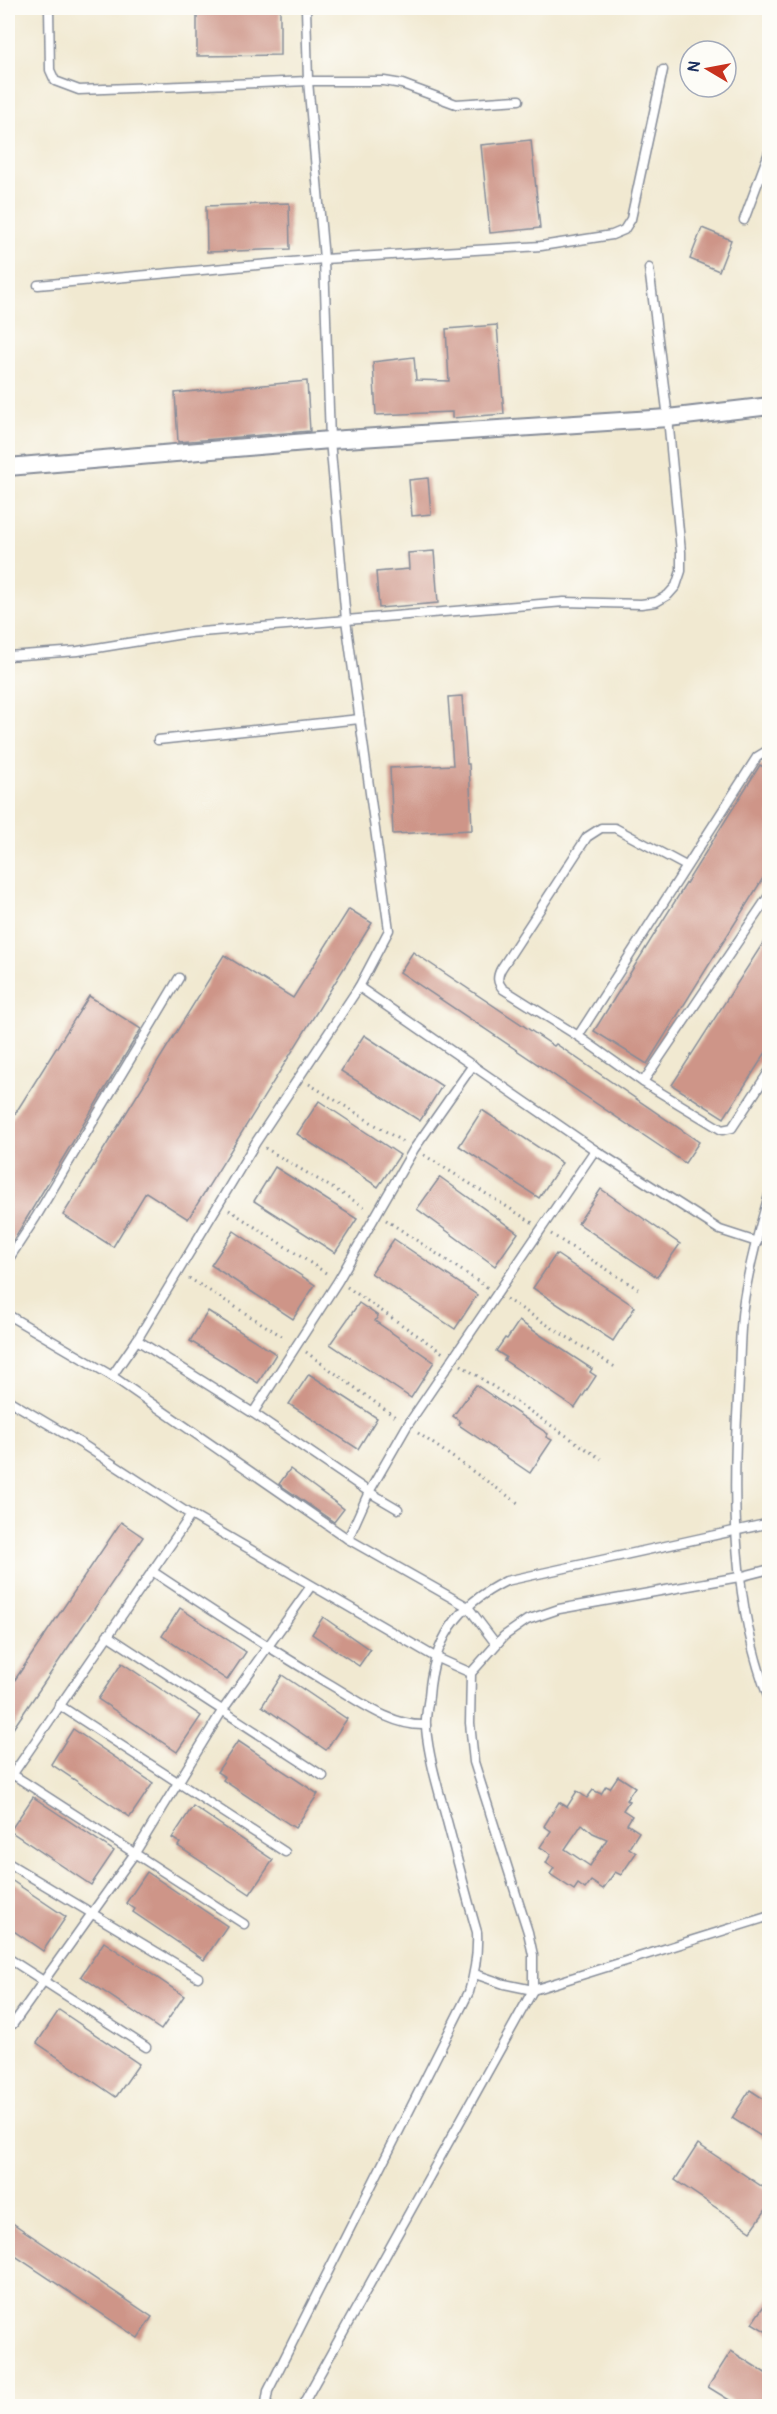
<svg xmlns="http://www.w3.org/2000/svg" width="777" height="2414" font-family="Pangolin,sans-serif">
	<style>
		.building { fill: #ce9588; fill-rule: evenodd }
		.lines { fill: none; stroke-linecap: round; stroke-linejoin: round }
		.lane-casing { stroke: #868c98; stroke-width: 11 }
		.street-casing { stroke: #868c98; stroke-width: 20 }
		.path { stroke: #868c98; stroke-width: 3; stroke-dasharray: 1.5 4.5; stroke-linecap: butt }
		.lane { stroke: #fff; stroke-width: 8 }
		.street { stroke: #fff; stroke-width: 16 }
	</style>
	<rect width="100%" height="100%" fill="#fdfcf7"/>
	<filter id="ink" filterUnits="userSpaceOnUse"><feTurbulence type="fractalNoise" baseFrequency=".0167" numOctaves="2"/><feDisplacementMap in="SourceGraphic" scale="12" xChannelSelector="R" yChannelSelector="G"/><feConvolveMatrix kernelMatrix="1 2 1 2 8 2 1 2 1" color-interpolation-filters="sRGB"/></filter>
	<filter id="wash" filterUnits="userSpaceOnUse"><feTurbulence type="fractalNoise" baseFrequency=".008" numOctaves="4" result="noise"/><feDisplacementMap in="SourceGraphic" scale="24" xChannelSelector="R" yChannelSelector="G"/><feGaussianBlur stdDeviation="1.35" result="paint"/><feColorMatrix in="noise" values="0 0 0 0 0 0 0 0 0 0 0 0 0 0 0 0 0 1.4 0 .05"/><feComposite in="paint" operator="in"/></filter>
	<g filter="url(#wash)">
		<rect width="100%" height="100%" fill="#f1e9d1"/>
		<g id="blocks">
			<g class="building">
				<path d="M197,8h83v47l-83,1z"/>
				<path d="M531,140l9,88 -50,5 -9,-88z"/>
				<path d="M289,203l1,46 -83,3 -1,-46z"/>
				<path d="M702,228l29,12 -12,31 -29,-12z"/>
				<path d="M497,325l7,89 -52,4v-6l-76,3 -3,-53 41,-5 2,23 33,1 -3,-52z"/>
				<path d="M307,381l3,50 -132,11 -3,-49z"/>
				<path d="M428,478l3,36 -19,2 -3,-36z"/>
				<path d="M434,551l4,52 -59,5 -3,-36 33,-3 -1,-16z"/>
				<path d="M462,696l5,68h2l3,66 -79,4 -3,-66 63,-3 -5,-68z"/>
				<path d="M760,765l10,6v96l-123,197 -53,-33z"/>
				<path d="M349,909l23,14 -184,296 -42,-27 -33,55 -50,-32 161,-260 69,43z"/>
				<path d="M770,932v114l-46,72 -52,-33z"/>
				<path d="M413,952l141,94 2,-2 143,98 -14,21 -285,-191z"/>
				<path d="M89,996l52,33 -133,220v-124z"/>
				<path d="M364,1035l78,51 -22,35 -79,-50z"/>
				<path d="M319,1101l81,54 -22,32 -81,-53z"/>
				<path d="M482,1110l80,53 -23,35 -80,-52z"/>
				<path d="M275,1167l82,52 -22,34 -81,-52z"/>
				<path d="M440,1177l78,56 -23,33 -78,-57z"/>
				<path d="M601,1189l79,55 -23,33 -79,-54z"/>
				<path d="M234,1231l81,54 -22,34 -82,-54z"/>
				<path d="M394,1239l83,56 -22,34 -84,-56z"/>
				<path d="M556,1254l79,53 -22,34 -80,-53z"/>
				<path d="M359,1303l19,13 -3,5 59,41 -23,36 -81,-54z"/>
				<path d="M208,1311l68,43 -18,29 -68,-42z"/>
				<path d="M519,1321l73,48 -2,3 6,4 -21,32 -71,-48 2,-3 -10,-6 9,-13 2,1z"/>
				<path d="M309,1374l68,44 -19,31 -69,-45z"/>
				<path d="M476,1385l72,49 -2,3 6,3 -22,33 -71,-48 2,-3 -8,-6z"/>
				<path d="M290,1469l54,40 -10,13 -55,-38z"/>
				<path d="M121,1522l22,15 -135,199v-46z"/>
				<path d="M180,1608l66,44 -19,28 -65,-44z"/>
				<path d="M323,1617l47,33 -11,16 -47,-32z"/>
				<path d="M122,1663l79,53 -24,36 -79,-53z"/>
				<path d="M282,1675l65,44 -21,31 -64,-44z"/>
				<path d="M73,1729l80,54 -23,34 -79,-53z"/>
				<path d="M238,1741l80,53 -23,34 -72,-48 2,-3 -8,-5z"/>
				<path d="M618,1776l17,11 -9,13 3,1 -6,9 9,6 -5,8 12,8 -10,16 7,5 -15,22 -6,-3 -12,17 -12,-8 -6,8 -7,-5 -4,6 -24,-16 4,-6 -8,-5 5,-9 -11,-7 11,-16 -7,-5 15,-24 8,5 10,-16 10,7 6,-8 8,4 5,-8 4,2zM582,1824l11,9 14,6 -17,27 -25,-17z"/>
				<path d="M33,1797l81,54 -23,34 -81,-54z"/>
				<path d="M193,1806l80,54 -23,34 -72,-48 2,-3 -8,-5z"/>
				<path d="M147,1872l80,54 -23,34 -71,-48 2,-3 -9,-6z"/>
				<path d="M8,1878l58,39 -23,34 -35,-24z"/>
				<path d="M104,1942l80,54 -23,34 -80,-54z"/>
				<path d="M59,2010l80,54 -23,33 -79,-54z"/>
				<path d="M750,2090l20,13v39l-38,-24z"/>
				<path d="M698,2144l72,48v12l-19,27 -76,-51z"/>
				<path d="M8,2220l144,97 -14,21 -130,-87z"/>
				<path d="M770,2297v37l-18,-11z"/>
				<path d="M731,2351l39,25v30h-31l-31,-19z"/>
			</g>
		</g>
	</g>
	<g filter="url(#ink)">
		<use href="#blocks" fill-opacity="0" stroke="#868c98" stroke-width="1.5"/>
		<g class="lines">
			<g class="lane-casing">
				<g id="lane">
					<path d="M49,8l1,62 5,11 24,9 229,-9h76l18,3 54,20 63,-4"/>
					<path d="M744,220l26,-70"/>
					<path d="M38,285l286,-26 217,-13 71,-11 12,-5 7,-11 32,-149"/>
					<path d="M8,656l70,-5 111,-18 375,-31 77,2 15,-2 12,-7 8,-9 5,-15v-19l-13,-134 -19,-150"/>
					<path d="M158,740l202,-21"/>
					<path d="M686,866l-71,-38h-14l-14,9 -86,132c-4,8 -4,13 2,20l75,47 65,46 79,48 10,-2 38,-58"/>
					<path d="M359,987l236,163 125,80 37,12"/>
					<path d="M578,1036l179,-279 13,-8"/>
					<path d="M643,1082l127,-188"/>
					<path d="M770,1192c-11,37 -22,76 -27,115 -4,30 -3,61 -5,91 -6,102 -6,207 32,304"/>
					<path d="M8,1260l28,-43 143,-239"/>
					<path d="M8,1315l104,61 236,163 120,68 28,37"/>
					<path d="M137,1340l116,73 116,79 29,17"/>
					<path d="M112,1376l25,-36 119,-198 103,-155 30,-57 -43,-310 -16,-180 -6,-181 -16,-178 -2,-73"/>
					<path d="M8,1400l74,44 109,71 244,142 36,16"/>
					<path d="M253,1413l85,-132 76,-132 59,-84"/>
					<path d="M348,1539l21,-47 38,-66 188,-276"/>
					<path d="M152,1571c57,38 115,76 174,111 30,17 65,45 100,43"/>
					<path d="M107,1635l216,141"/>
					<path d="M59,1705l226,147"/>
					<path d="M12,1774l232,150"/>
					<path d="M8,1781l183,-266"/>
					<path d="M8,1863l190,114"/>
					<path d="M8,1958l138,89"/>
					<path d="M475,1974l29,10 29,6 237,-74"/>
					<path d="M13,2024l122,-171 87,-142 89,-125"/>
					<path d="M270,2406l-4,-3 2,-12 201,-399c6,-20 9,-39 8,-60 -11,-37 -20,-74 -30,-111 -8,-30 -18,-61 -21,-93 -1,-11 2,-22 3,-32 4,-55 28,-91 77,-115l264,-58"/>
					<path d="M302,2406l231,-416v-35l-5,-23 -54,-170 -4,-39 1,-50 33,-37 23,-16 32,-11 180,-32 31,-8"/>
				</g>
			</g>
			<g class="street-casing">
				<path id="street" d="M8,467l322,-27 338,-22 102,-12"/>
			</g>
			<g class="path">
				<path d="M309,1084l94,58"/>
				<path d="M265,1148l103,61"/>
				<path d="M424,1155l109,68"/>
				<path d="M229,1210l100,65"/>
				<path d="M386,1220l102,68"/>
				<path d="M551,1234l87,55"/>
				<path d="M189,1278l96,60"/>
				<path d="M347,1287l96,66"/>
				<path d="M506,1299l109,68"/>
				<path d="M306,1352l92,67"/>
				<path d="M461,1365l140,94"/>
				<path d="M418,1433l100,70"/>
			</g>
			<use href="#lane" class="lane"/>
			<use href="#street" class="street"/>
		</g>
	</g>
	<rect width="777" height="2414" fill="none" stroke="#fdfcf7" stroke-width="30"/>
	<g transform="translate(708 69) rotate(280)"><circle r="28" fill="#fdfcf7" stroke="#a3aaba" stroke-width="1.5"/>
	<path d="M0-4.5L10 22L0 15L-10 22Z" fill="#c8321e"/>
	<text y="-9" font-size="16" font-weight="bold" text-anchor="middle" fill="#1b2f5e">N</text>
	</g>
</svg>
